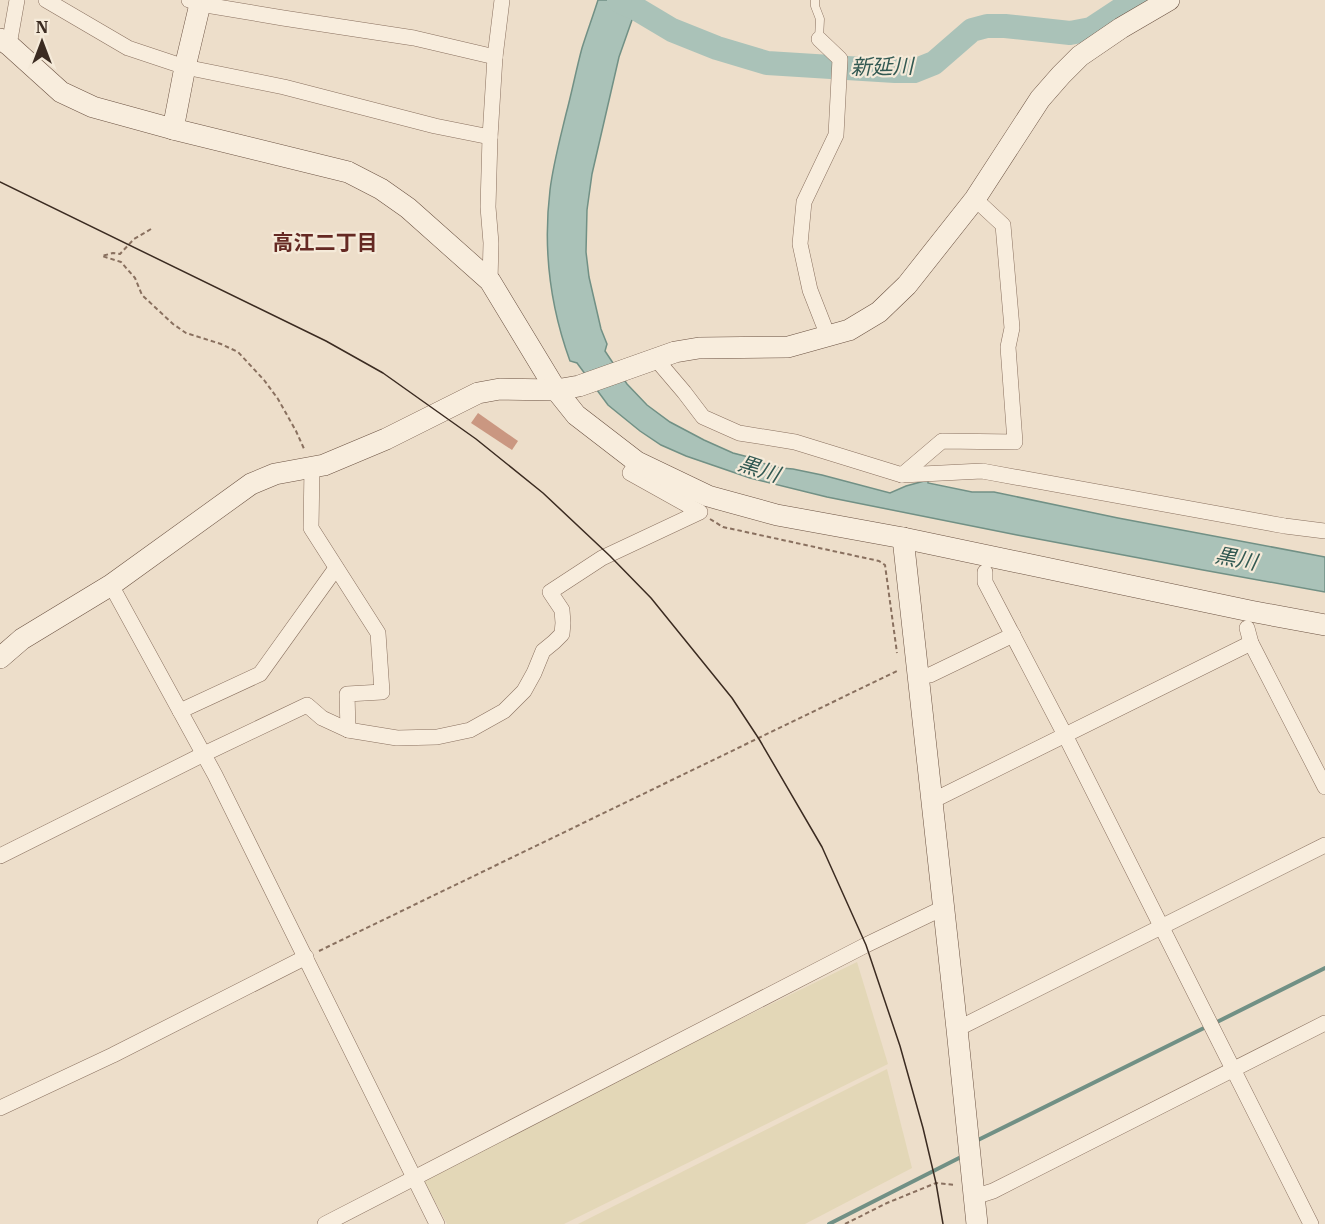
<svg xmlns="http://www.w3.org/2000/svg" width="1325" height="1224" font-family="'IBM Plex Serif','Noto Sans JP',serif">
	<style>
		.farmland { fill: #e3d7b7 }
		.water { fill: #aac2b8; stroke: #719085; stroke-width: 1.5 }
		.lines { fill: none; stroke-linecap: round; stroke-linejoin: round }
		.stream { stroke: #719085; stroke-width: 4 }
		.river { stroke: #aac2b8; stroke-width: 24 }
		.building { fill: #ca9781 }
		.lane-casing { stroke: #89705f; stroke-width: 9 }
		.street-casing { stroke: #89705f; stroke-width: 16 }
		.secondary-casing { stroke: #6b5242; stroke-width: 22 }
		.path { stroke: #89705f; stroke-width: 2; stroke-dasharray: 4.5 3; stroke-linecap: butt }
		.lane { stroke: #f8eddd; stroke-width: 8 }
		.street { stroke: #f8eddd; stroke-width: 15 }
		.secondary { stroke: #f8eddd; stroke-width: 21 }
		.tram { stroke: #3b2b21; stroke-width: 1.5 }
		.labels { text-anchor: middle; stroke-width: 4.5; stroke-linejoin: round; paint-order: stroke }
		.water-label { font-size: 21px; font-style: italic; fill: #325952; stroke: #f5ead9 }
		.neighbourhood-label { font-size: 21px; font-weight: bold; fill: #652923; stroke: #f5ead9 }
	</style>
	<rect width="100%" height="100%" fill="#eddeca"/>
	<g class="farmland">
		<path d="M857,962l31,102 -324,160h-117l-26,-49z"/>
		<path d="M887,1069l25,99 -107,56h-227z"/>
	</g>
	<path class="water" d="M598,0h41l-20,57 -27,117 -5,36 -1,42 3,25 12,52 6,15 -2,7 22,33 20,21 23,17 34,18 29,13 23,6 11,6 14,3 12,1 29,6 68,18 16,-7 22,-6v3l44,9h22l124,26 207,39v35l-122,-22 -186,-35 -190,-38 -77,-19 -64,-22 -25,-11 -21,-14 -32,-26 -31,-42 -7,-2c-20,-55 -27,-113 -20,-171 3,-25 10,-51 16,-76 6,-22 10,-44 16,-66 5,-16 11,-32 16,-48z"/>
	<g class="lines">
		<g class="stream">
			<path d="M1213,1024l112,-56"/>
			<path d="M976,1141l230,-114"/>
			<path d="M829,1224l132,-67"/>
		</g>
		<path class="river" d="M619,1l16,7 37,22 45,18 50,15 128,8h19l20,-8 38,-33 15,-4h18l65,7 21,-4 44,-29"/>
	</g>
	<path class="building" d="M478,413l40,28 -6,9 -41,-27z"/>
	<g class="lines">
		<g class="lane-casing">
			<path id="lane" d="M815,0v6l5,13 -1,20"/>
		</g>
		<g class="street-casing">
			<g id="street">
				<path d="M46,0l82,48 57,19 99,20 151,39 55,11"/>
				<path d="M189,0l11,4 83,14 131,20 81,19"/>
				<path d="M819,39l21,20 -4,76 -32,67 -4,42 10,46 18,46"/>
				<path d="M9,45l8,-45"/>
				<path d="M490,281l1,-38 -3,-36 2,-70 5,-80 7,-57"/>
				<path d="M655,358l29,34 19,25 36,16 56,9 107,33 80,-4 303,55 40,5"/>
				<path d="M312,467l-1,61 67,105 4,59 -35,2 1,36"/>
				<path d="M902,475l40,-34 73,1 -7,-95 4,-19 -9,-103 -28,-26"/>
				<path d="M985,572v10l80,153 246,489"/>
				<path d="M111,585l104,190 222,449"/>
				<path d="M1247,628l4,15 74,144"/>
				<path d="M918,675h12l83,-40"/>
				<path d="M180,711l80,-37 76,-106"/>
				<path d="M932,801l319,-158"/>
				<path d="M0,856l204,-102 103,-49 15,13 26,12 49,8 40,-1 33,-7 34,-19 20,-20 10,-18 9,-22 11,-9 8,-8 1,-11 -1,-13 -12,-18 52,-34 98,-46 -70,-39 7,-11"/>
				<path d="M957,1029l368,-184"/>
				<path d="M0,1108l113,-53 193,-98"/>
				<path d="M974,1197l19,-6 332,-168"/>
				<path d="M325,1224l541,-279 77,-37"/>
			</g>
		</g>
		<g class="secondary-casing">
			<g id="secondary">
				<path d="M0,39l9,6 52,47 32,15 80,22 175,43 33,17 27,19 82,73 66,109 20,25 61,47 71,34 69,19 126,23 347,73 75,14"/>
				<path d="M173,129l12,-62 16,-67"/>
				<path d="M903,538l54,491 20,195"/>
				<path d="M0,658l22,-19 89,-54 140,-101 24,-10 49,-9 62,-26 92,-46 22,-4 56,1 23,-4 96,-34 24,-4 89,-1 61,-17 30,-18 28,-27 68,-86 65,-100 21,-24 19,-19 41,-28 48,-28"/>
			</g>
		</g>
		<g class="path">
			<path d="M151,229l-17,10 -14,15 -7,-1 -11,3 19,6 14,16 7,17 31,29 13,9 35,11 17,8 26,28 14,19 18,32 9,20"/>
			<path d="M710,519l13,8 156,34 6,4 12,88"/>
			<path d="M319,951l580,-281"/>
			<path d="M845,1224l42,-21 49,-20 19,2"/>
		</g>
		<use href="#lane" class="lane"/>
		<use href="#street" class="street"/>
		<use href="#secondary" class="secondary"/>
		<path class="tram" d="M0,182l326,159 57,32 93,66 67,54 67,63 41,42 81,100 27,41 63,108 44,98 34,101 23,82 13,55 7,41"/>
	</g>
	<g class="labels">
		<g class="water-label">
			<text transform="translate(882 67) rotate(-1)" y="7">新延川</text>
			<text transform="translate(759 469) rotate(18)" y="7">黒川</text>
			<text transform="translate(1236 559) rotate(11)" y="7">黒川</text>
		</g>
		<g class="neighbourhood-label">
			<text x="325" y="250">高江二丁目</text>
		</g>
	</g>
	<g transform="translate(42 42)" stroke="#f5ead9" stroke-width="4.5" paint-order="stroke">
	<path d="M0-4.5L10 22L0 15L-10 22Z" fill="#3b2b21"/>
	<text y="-9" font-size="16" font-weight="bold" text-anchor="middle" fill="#3b2b21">N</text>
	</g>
</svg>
